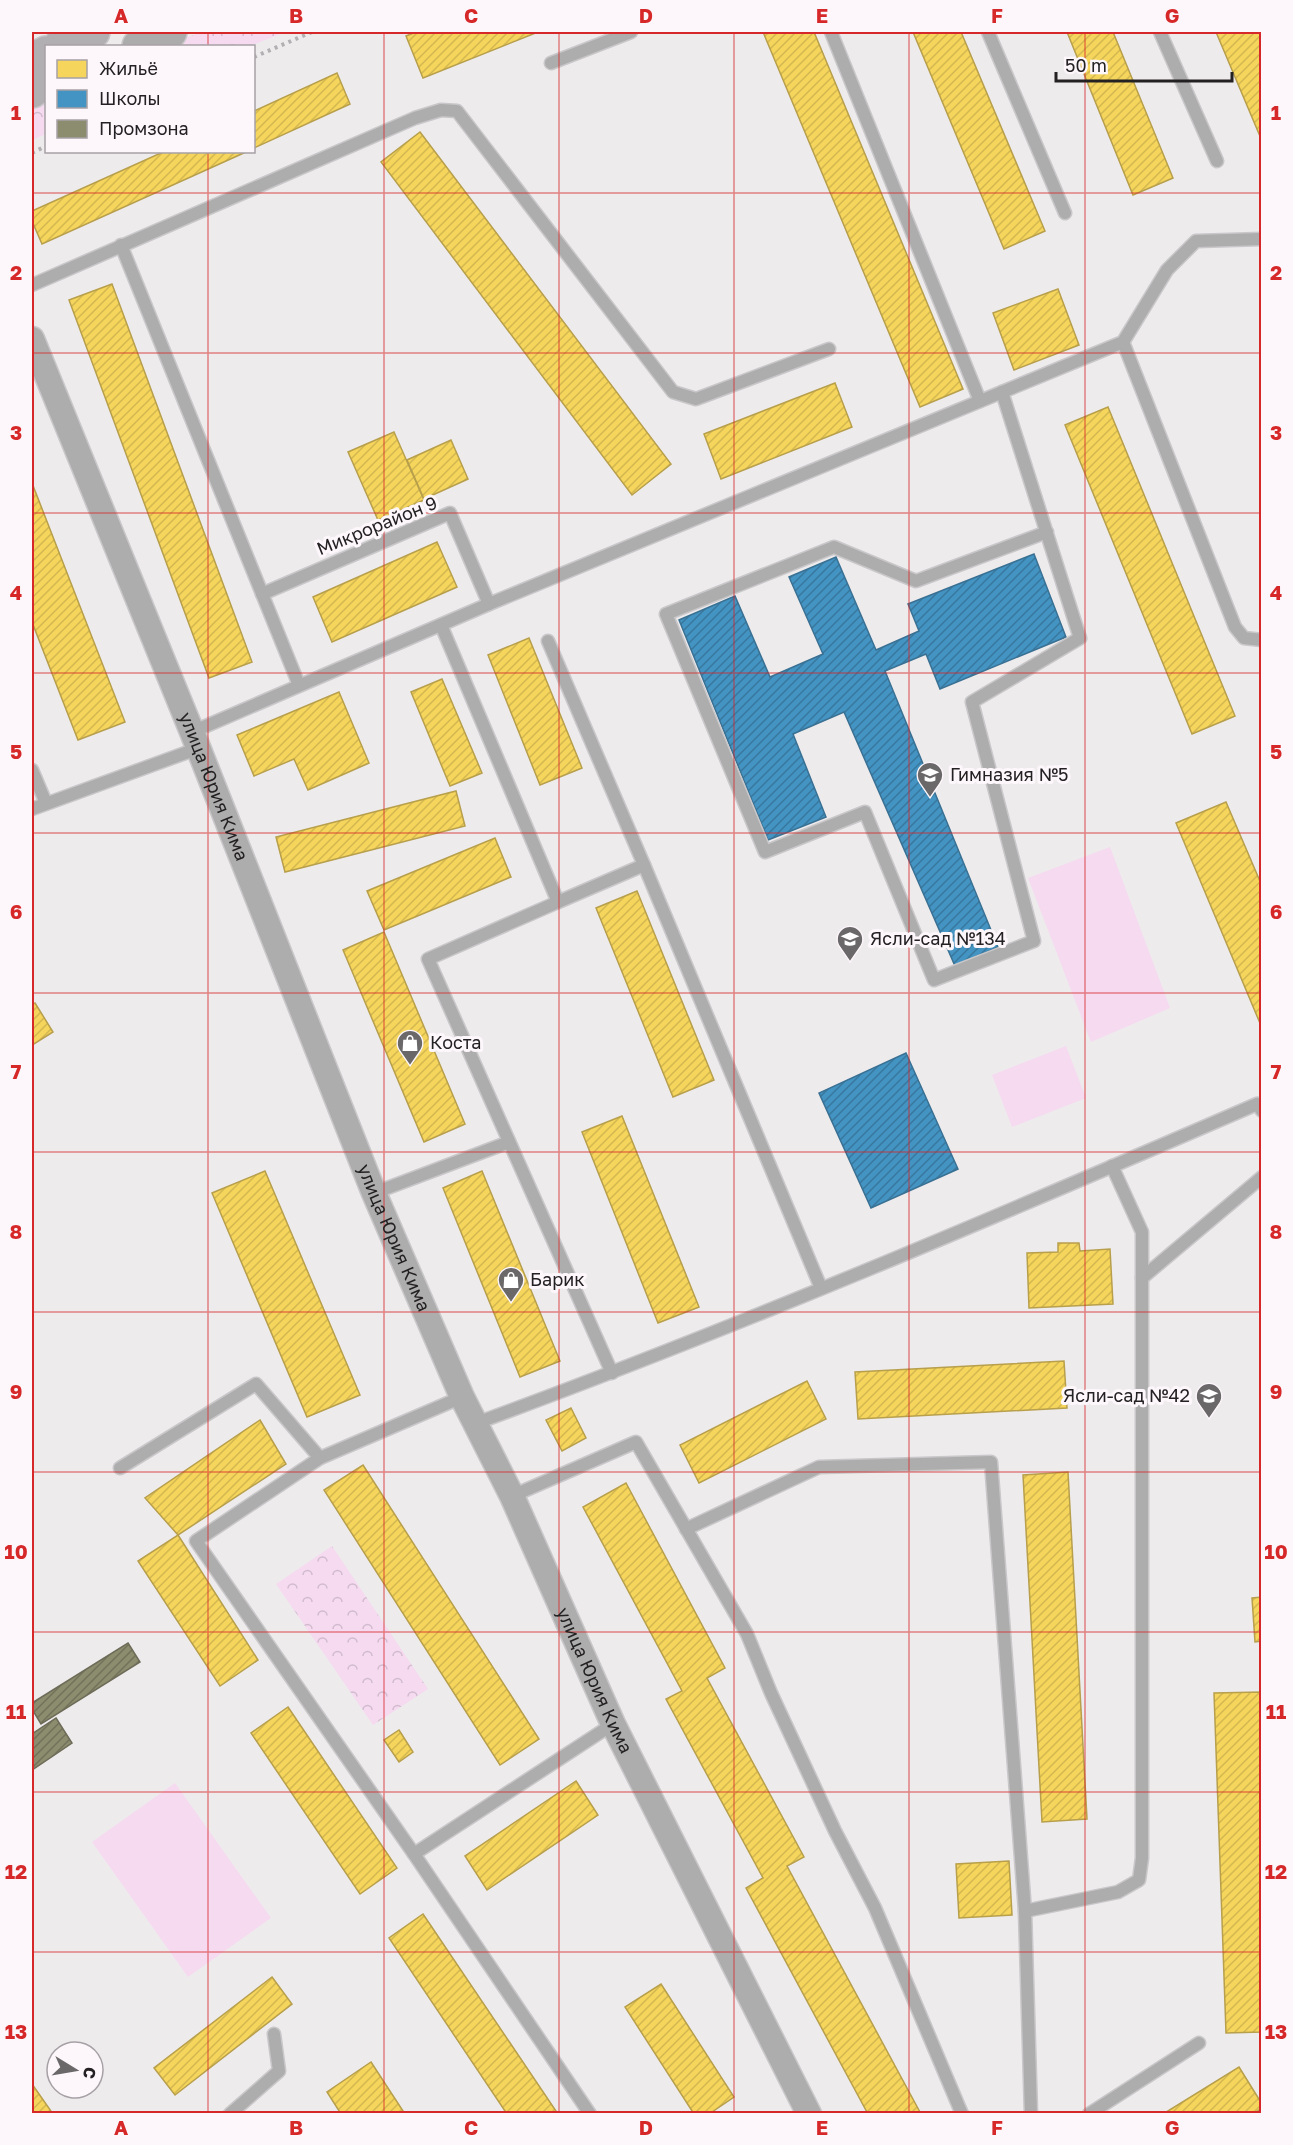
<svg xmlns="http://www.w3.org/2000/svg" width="1293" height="2145" font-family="'Golos Text',sans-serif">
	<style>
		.grass { fill: #f5daf0 }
		.forest { fill: url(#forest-crowns) }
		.homes { fill: url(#homes-hatch); stroke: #b79f4b; stroke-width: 1.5 }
		.schools { fill: url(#schools-hatch); stroke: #3a7193; stroke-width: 1.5 }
		.industry { fill: url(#industry-hatch); stroke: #6d6c58; stroke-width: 1.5 }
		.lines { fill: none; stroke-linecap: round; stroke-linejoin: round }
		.lane-casing { stroke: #c9c7c9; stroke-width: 15 }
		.street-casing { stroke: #c9c7c9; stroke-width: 27 }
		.secondary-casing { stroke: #c9c7c9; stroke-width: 36 }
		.primary-casing { stroke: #c9c7c9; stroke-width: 36 }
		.path { stroke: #b2b0b2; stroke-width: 4; stroke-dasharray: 3 4.5; stroke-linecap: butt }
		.lane { stroke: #adadad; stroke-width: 12 }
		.street { stroke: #adadad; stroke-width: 24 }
		.secondary { stroke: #adacac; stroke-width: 33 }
		.primary { stroke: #b1afb1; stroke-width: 33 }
		.grid { fill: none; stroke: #d62828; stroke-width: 1.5; stroke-opacity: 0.55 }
		.labels { text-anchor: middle; stroke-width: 6; stroke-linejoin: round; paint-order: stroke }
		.street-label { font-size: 18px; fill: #242123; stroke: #fdf7fc }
		.poi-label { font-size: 18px; fill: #242123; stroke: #fdf7fc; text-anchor: start }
		.neatline { fill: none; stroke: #d62828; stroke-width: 2 }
		.grid-label { font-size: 20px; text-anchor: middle; font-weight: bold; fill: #d62828 }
	</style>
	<defs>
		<pattern id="forest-crowns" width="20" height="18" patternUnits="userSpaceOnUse" patternTransform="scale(1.5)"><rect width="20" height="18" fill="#f5daf0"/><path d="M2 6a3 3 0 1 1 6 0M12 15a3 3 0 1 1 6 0" fill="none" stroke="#d2bbce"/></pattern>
		<pattern id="homes-hatch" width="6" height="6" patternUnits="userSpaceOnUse" patternTransform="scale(1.5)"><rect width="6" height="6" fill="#f6d55c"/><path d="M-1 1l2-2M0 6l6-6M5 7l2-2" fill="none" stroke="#d3b750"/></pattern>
		<pattern id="schools-hatch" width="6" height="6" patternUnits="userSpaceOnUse" patternTransform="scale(1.5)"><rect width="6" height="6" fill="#4393c3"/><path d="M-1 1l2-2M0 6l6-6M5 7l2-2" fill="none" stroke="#38789e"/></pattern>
		<pattern id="industry-hatch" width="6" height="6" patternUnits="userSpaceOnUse" patternTransform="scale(1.5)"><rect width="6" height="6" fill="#8c8c6e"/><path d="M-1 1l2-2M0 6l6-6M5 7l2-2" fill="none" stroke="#72725a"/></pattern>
	</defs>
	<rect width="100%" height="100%" fill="#eeebed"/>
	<g class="grass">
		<path d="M1110,847l60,161 -79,34 -63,-164z"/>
		<path d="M1066,1046l20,52 -74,29 -20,-52z"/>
		<path d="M175,1783l96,135 -83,59 -96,-135z"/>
	</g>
	<g class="forest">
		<path d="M200,32h85l-35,14h-82z"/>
		<path d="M46,102v32l-14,6v-31z"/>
		<path d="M332,1546l96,143 -55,36 -97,-141z"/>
	</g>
	<g class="homes">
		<path d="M416,32h122l-115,46 -17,-42z"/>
		<path d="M763,32h51l149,357 -43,18z"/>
		<path d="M913,32h48l84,199 -41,18z"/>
		<path d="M1067,32h46l60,146 -40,17z"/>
		<path d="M1216,32h46v109z"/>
		<path d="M337,73l13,31 -96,44v-37z"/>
		<path d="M420,132l251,332 -39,31 -251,-333z"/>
		<path d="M163,152h83l-204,92 -10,-23v-10z"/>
		<path d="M112,284l140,378 -43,16 -140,-378z"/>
		<path d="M1058,289l21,56 -65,25 -21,-57z"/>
		<path d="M835,383l17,44 -131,52 -17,-45z"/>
		<path d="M1108,407l127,309 -43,18 -127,-309z"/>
		<path d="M394,432l30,68 -46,20 -30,-68z"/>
		<path d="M451,440l17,39 -44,20 -17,-39z"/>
		<path d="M32,483l93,239 -47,18 -46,-118z"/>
		<path d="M437,542l20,45 -125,55 -19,-45z"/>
		<path d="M529,638l53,130 -42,17 -52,-130z"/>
		<path d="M442,679l40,94 -32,13 -39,-94z"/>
		<path d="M339,692l30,71 -61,27 -14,-31 -40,17 -17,-41z"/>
		<path d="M456,791l9,35 -180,46 -9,-35z"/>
		<path d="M1226,802l36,84v142l-86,-205z"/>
		<path d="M495,838l16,39 -127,53 -17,-39z"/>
		<path d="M637,891l77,189 -41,17 -77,-189z"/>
		<path d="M384,932l81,192 -41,18 -81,-192z"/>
		<path d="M35,1003l18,29 -19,12 -2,-4v-35z"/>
		<path d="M622,1116l77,191 -41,16 -76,-191z"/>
		<path d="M265,1171l95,224 -53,22 -95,-224z"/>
		<path d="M482,1171l78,190 -40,16 -77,-189z"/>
		<path d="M1058,1243h21l1,8 30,-2 3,55 -84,4 -2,-55 31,-1z"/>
		<path d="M1064,1361l3,47 -209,11 -3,-47z"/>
		<path d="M807,1381l19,38 -127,64 -19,-38z"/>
		<path d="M571,1408l15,30 -24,13 -16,-31z"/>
		<path d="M260,1420l26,44 -108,71 -33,-37z"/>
		<path d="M363,1465l176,274 -39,26 -176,-275z"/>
		<path d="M1068,1472l19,347 -45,3 -19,-347z"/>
		<path d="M626,1483l99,185 -18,10 97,179 -17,9 134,248h-53l-122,-226 17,-10 -97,-179 16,-8 -99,-184z"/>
		<path d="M178,1535l80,125 -38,26 -82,-125z"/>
		<path d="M1262,1597v44l-7,1 -3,-44z"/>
		<path d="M1262,1692v340l-36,1 -12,-340z"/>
		<path d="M288,1707l109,161 -37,26 -109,-161z"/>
		<path d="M399,1730l14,22 -14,10 -15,-22z"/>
		<path d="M576,1781l22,34 -111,75 -22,-34z"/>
		<path d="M1009,1861l3,54 -53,3 -3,-54z"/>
		<path d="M423,1914l135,200h-51l-118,-176z"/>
		<path d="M272,1977l20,27 -117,91 -21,-27z"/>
		<path d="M661,1984l73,113 -25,17h-15l-69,-107z"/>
		<path d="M371,2062l34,52h-64l-14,-22z"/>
		<path d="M1239,2067l23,37v4l-9,6h-90z"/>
		<path d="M32,2084l21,30h-21z"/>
	</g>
	<g class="schools">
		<path d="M1034,554l32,83 -126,52 -14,-35 -41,17 113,276 -43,19 -111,-254 -51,22 33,83 -58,23 -89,-220 56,-24 35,81 53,-23 -34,-77 47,-20 40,93 43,-19 -11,-27z"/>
		<path d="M906,1053l52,116 -87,39 -52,-115z"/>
	</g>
	<g class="industry">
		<path d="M128,1643l12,19 -99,62 -9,-15v-6z"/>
		<path d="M56,1718l16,25 -40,27v-36z"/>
	</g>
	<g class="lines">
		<g class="lane-casing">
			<g id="lane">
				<path d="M831,32l149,369"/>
				<path d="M988,32l77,181"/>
				<path d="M1160,32l57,129"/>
				<path d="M551,63l80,-31"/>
				<path d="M121,245l178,440"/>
				<path d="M32,285l383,-167 26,-8 16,1 216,281 23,7 133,-50"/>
				<path d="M1123,342l112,285 9,11 18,2"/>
				<path d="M1002,392l78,246 -108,64 62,239 -100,39 -69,-168 -100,40 -99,-238 168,-67 82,34 131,-49"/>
				<path d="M262,594l188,-81 39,91"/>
				<path d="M441,625l117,277 86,-37 177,423"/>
				<path d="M548,641l96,224"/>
				<path d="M192,732l297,-128 634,-262 44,-72 29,-29 66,-2"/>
				<path d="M32,770l14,33"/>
				<path d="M32,809l167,-61"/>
				<path d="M558,902l-130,57 184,414"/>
				<path d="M374,1193l135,-51"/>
				<path d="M1142,1278l120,-101"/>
				<path d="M462,1397l-142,61 -124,83 218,313 176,260"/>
				<path d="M474,1424c265,-97 524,-208 783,-320l5,7"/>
				<path d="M120,1468l136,-84 64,74"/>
				<path d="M512,1496l124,-54 111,192 24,59 64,138 40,77 87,206"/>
				<path d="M686,1529l133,-62 172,-5 34,449 6,203"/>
				<path d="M414,1854l199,-130"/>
				<path d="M1025,1911l93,-19 21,-12 3,-22v-626l-30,-66"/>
				<path d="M230,2114l49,-43 -5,-37"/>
				<path d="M1089,2114l110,-71"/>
			</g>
		</g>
		<g class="street-casing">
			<g id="street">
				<path id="s1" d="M32,339l160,393 182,461 88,204 50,99 101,228 196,390"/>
			</g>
		</g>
		<g class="secondary-casing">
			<path id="secondary" d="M139,46l31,-14"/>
		</g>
		<g class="primary-casing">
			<g id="primary">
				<path d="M60,46l33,-14"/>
				<path d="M32,60l14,-7"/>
				<path d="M32,91l14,-11"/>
			</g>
		</g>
		<g class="path">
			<path d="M254,57l58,-25"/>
			<path d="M32,153l14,-7"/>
		</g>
		<use href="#lane" class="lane"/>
		<use href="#street" class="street"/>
		<use href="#secondary" class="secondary"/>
		<use href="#primary" class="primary"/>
	</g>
	<path class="grid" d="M208,32v14M384,32v2082M559,32v2082M734,32v2082M909,32v2082M1085,32v2082M208,152v1962M32,193h1230M32,353h1230M32,513h1230M32,673h1230M32,833h1230M32,993h1230M32,1152h1230M32,1312h1230M32,1472h1230M32,1632h1230M32,1792h1230M32,1952h1230"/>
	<defs>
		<g id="school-pin" transform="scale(1.35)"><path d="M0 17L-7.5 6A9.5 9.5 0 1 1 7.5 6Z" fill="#6b686a" stroke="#fdf7fc"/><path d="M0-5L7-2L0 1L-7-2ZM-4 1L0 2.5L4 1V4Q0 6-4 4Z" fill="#fff"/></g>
		<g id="shop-pin" transform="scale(1.35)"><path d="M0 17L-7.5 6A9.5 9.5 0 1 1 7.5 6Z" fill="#6b686a" stroke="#fdf7fc"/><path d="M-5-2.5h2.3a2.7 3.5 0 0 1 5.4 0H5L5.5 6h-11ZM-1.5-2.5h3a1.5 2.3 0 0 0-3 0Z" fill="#fff"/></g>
	</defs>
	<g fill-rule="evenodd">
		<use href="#school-pin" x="930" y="775"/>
		<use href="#school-pin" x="850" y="939"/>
		<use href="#shop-pin" x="410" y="1043"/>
		<use href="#shop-pin" x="511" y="1280"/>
		<use href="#school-pin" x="1209" y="1396"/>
	</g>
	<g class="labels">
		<g class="street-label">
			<text transform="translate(377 526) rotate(-22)" y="6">Микрорайон 9</text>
			<text dy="6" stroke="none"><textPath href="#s1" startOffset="483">улица Юрия Кима</textPath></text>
			<text dy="6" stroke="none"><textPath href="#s1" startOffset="969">улица Юрия Кима</textPath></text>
			<text dy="6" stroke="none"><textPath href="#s1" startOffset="1455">улица Юрия Кима</textPath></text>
		</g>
		<g class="poi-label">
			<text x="950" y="781">Гимназия №5</text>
			<text x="870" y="945">Ясли-сад №134</text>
			<text x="430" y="1049">Коста</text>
			<text x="530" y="1286">Барик</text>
			<text x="1190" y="1402" text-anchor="end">Ясли-сад №42</text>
		</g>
	</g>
	<rect width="1293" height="2145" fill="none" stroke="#fdf7fc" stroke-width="66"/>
	<rect x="45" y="45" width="210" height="108" fill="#fdf7fc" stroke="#a6a1a5" stroke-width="1.5"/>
	<rect x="57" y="60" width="30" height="18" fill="#f6d55c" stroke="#a6a1a5" stroke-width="1.5"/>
	<text x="99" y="75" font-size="18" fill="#242123">Жильё</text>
	<rect x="57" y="90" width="30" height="18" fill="#4393c3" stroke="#a6a1a5" stroke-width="1.5"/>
	<text x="99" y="105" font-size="18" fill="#242123">Школы</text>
	<rect x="57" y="120" width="30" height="18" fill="#8c8c6e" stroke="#a6a1a5" stroke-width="1.5"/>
	<text x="99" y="135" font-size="18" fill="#242123">Промзона</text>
	<g transform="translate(75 2070) rotate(101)"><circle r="28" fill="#fdf7fc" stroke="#a6a1a5" stroke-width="1.5"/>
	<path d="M0-4.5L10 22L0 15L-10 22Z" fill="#6b686a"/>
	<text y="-9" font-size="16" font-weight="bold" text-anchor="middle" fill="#242123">С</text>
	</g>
	<path d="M1056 72v9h176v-9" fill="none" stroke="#242123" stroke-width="3"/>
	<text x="1065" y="72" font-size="18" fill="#242123" stroke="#fdf7fc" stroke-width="4.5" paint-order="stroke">50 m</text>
	<rect x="33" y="33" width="1227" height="2079" class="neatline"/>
	<g class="grid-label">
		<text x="121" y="23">A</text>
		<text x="296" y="23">B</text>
		<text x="471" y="23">C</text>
		<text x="646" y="23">D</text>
		<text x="822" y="23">E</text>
		<text x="997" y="23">F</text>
		<text x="1172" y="23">G</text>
		<text x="16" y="120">1</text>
		<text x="1276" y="120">1</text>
		<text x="16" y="280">2</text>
		<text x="1276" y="280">2</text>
		<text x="16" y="440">3</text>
		<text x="1276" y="440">3</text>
		<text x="16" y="600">4</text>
		<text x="1276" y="600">4</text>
		<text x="16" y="759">5</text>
		<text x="1276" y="759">5</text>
		<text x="16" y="919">6</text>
		<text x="1276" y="919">6</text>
		<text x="16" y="1079">7</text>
		<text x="1276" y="1079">7</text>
		<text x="16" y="1239">8</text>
		<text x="1276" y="1239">8</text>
		<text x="16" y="1399">9</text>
		<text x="1276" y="1399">9</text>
		<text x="16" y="1559">10</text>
		<text x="1276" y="1559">10</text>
		<text x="16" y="1719">11</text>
		<text x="1276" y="1719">11</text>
		<text x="16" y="1879">12</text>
		<text x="1276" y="1879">12</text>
		<text x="16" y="2039">13</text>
		<text x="1276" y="2039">13</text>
		<text x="121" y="2135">A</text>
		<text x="296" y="2135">B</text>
		<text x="471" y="2135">C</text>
		<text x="646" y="2135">D</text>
		<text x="822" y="2135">E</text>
		<text x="997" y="2135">F</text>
		<text x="1172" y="2135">G</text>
	</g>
</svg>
